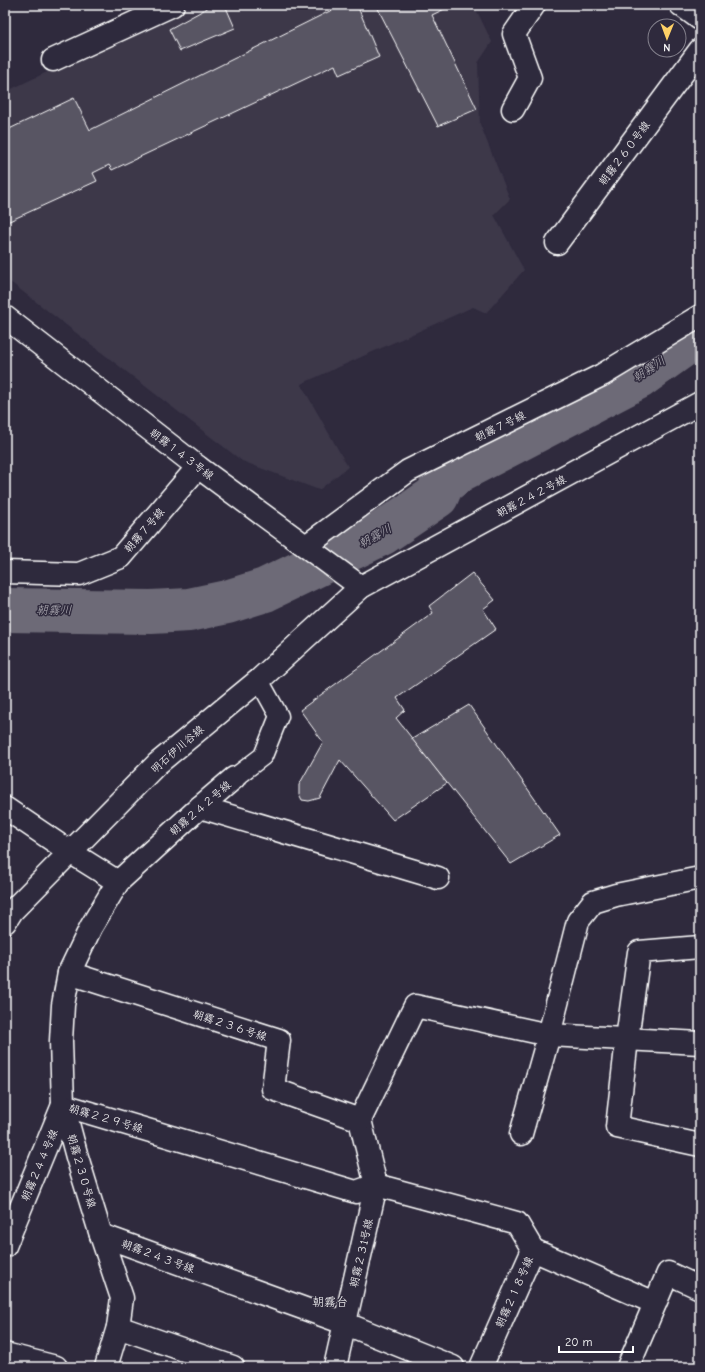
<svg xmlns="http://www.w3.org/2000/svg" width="705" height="1372" font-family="'Comic Neue','Klee One',sans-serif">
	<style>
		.built { fill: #3c3749 }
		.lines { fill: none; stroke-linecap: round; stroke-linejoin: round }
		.river { stroke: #6d6a77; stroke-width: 44 }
		.building { fill: #595564; stroke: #fff }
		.pedestrian-casing { stroke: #fff; stroke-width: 21 }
		.minor-casing { stroke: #fff; stroke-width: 25 }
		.tertiary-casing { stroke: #fff; stroke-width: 25 }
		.pedestrian { stroke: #2f2a3d; stroke-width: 18 }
		.minor { stroke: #2f2a3d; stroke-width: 22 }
		.tertiary { stroke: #2f2a3d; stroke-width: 22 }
		.labels { text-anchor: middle; stroke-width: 3; stroke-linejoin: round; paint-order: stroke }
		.street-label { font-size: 11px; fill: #fff; stroke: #2f2a3d }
		.water-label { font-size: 12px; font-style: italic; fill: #b6b4bb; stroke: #2f2a3d }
		.neighbourhood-label { font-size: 12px; fill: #fff; stroke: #2f2a3d }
	</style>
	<rect width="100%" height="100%" fill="#2f2a3d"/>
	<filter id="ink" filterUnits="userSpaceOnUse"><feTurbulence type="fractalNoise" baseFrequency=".025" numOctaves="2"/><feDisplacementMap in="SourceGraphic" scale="8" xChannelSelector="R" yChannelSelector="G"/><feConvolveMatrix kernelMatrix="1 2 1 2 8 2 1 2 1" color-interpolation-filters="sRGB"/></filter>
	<g filter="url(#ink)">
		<path class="built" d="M188,5h286l18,37 -14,21 2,61 30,75 -16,16 30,55 -38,43 -13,-6 -172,77 47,83 -29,23 -77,-29 -237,-183v-186z"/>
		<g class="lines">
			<path class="river" d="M5,610l146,2 38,-2 38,-8 38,-12 116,-56 56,-38 5,-12 18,-14 179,-93 50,-36 11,-6"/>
		</g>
		<g class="building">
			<path d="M213,5h12l10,23 -55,23 -11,-22z"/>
			<path d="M342,5h15l22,52 -40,18 -4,-10 -223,105 -3,-5 -16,8 4,8 -92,42v-92l69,-33 16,32z"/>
			<path d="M376,5h77l-21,10 45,94 -39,17z"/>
			<path d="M472,573l23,27 -12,9 13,20 -99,69 8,12 -9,8 51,65 -54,37 -53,-60 -20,38 -11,3 -7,-1 -3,-6v-9l24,-43 -23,-32 133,-97 -4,-7z"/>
			<path d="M469,705l91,130 -49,29 -99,-125z"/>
		</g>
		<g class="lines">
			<g class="pedestrian-casing">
				<path id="pedestrian" d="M234,778l29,-22 16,-40 -20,-36"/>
			</g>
			<g class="minor-casing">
				<g id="minor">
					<path d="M681,5l19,14"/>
					<path d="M53,60l120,-55"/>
					<path d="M513,109l17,-31 -16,-44 20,-29"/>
					<path d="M557,243l143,-193"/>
					<path d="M306,546l102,-75 194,-96 98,-59"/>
					<path d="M5,572l74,2 42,-17 77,-90"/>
					<path d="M200,807l238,71"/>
					<path d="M5,808l65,44 48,30 82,-75 34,-29"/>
					<path d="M118,882l-27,45 -22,46 -6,32 -2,36 2,64 293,87 20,-7 -16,-65"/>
					<path d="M700,947l-61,5 -12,87 -10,88 83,18"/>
					<path d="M69,973l210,67 -6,49 87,31"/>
					<path d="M63,1105l14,52 24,78"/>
					<path d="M360,1120l55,-114 134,29 151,8"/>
					<path d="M521,1134l28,-99 29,-114 15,-19 23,-7 84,-17"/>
					<path d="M5,1246l58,-141"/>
					<path d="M118,1327l115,40"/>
					<path d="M5,1354l51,13"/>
					<path d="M106,1367l12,-40 4,-29 -21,-63 243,88 109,44"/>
					<path d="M335,1367l41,-182 141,38 16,27"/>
					<path d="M481,1367l52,-117 122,53"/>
					<path d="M628,1367l40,-94 32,15"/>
				</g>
			</g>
			<g class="tertiary-casing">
				<g id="tertiary">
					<path d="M5,317l193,150 163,120"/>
					<path d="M5,922l7,-11 145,-147 102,-84 102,-93 339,-184"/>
				</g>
			</g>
			<use href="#pedestrian" class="pedestrian"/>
			<use href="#minor" class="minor"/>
			<use href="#tertiary" class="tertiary"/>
		</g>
	</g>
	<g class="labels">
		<g class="street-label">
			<text transform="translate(624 153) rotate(-53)" y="4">朝霧２６０号線</text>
			<text transform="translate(500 426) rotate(-26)" y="4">朝霧７号線</text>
			<text transform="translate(182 454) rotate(37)" y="4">朝霧１４３号線</text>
			<text transform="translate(531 496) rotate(-28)" y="4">朝霧２４２号線</text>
			<text transform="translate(144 530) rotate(-49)" y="4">朝霧７号線</text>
			<text transform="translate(177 749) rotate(-41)" y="4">明石伊川谷線</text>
			<text transform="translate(200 808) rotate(-41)" y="4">朝霧２４２号線</text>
			<text transform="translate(230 1025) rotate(18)" y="4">朝霧２３６号線</text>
			<text transform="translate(106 1118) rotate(16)" y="4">朝霧２２９号線</text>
			<text transform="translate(39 1165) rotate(-67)" y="4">朝霧２４４号線</text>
			<text transform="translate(82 1171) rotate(74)" y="4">朝霧２３０号線</text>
			<text transform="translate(361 1253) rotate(-77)" y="4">朝霧２３1号線</text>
			<text transform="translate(158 1256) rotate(20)" y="4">朝霧２４３号線</text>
			<text transform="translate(514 1292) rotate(-66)" y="4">朝霧２１８号線</text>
		</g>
		<g class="water-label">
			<text transform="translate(649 369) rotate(-33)" y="4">朝霧川</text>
			<text transform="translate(375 536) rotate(-29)" y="4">朝霧川</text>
			<text x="54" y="614">朝霧川</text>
		</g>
		<g class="neighbourhood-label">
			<text x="330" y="1306">朝霧台</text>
		</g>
	</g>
	<rect width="705" height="1372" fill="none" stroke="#2f2a3d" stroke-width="20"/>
	<rect x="10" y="10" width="685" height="1352" fill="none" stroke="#fff" stroke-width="1.5" filter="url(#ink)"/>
	<g transform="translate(667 38) rotate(181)"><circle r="19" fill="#2f2a3d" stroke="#827f8b"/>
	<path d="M0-3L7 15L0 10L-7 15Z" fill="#ffd166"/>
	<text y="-6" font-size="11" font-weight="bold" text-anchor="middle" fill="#ffffff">N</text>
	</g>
	<path d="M559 1346v6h74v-6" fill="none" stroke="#ffffff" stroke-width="2"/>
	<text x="565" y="1346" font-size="12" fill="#ffffff" stroke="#2f2a3d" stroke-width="3" paint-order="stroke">20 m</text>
</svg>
